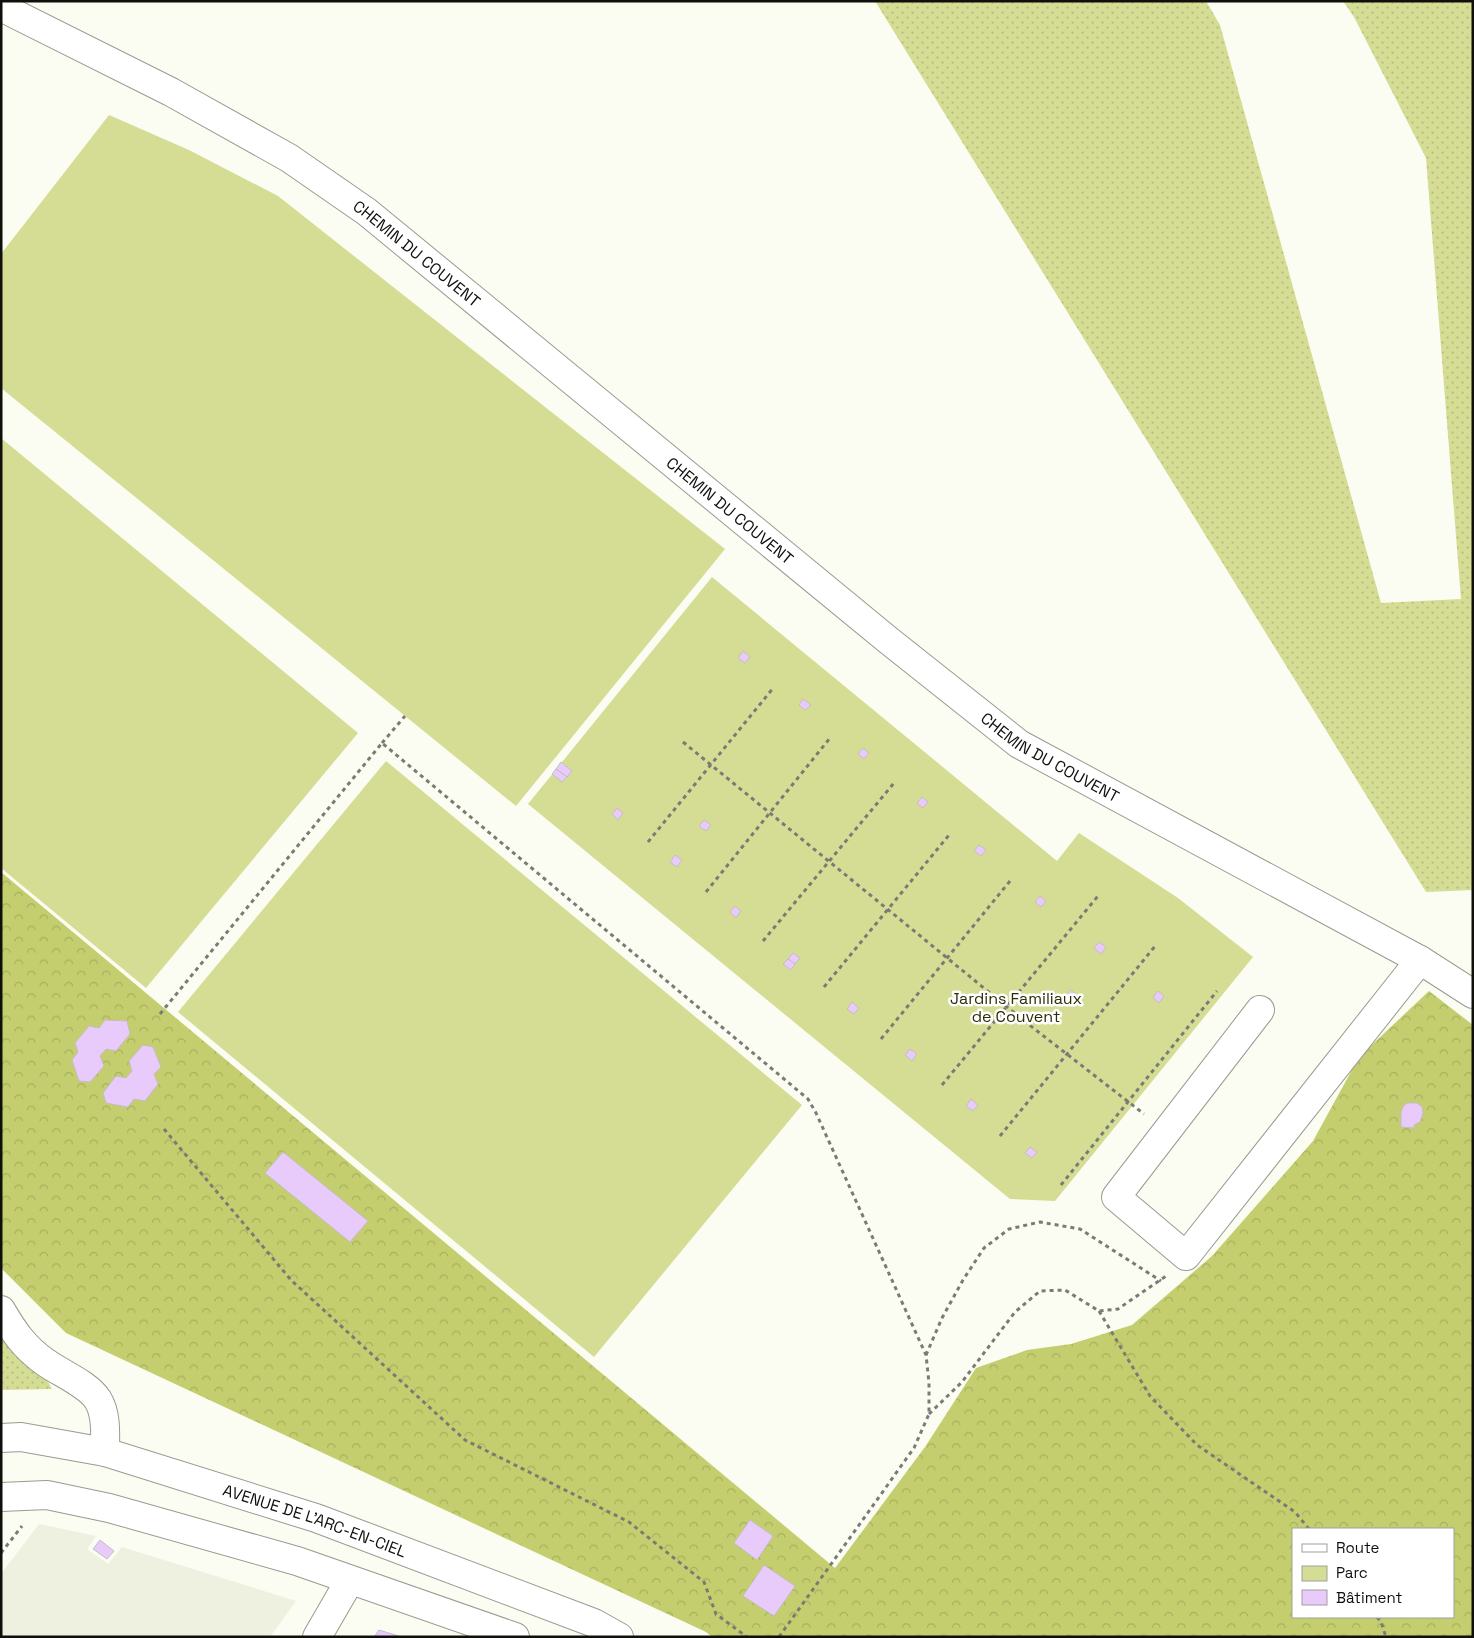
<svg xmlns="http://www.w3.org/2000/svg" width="1474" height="1638" font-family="'Space Grotesk',sans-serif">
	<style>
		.built { fill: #eef1df }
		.grass { fill: url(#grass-dots) }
		.forest { fill: url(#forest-crowns); fill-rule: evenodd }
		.green { fill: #d5dd94 }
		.building { fill: #e9cbfb; stroke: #c3bec6 }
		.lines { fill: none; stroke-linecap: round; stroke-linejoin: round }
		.minor-casing { stroke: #999b91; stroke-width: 30 }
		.path { stroke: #7b7b75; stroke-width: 3; stroke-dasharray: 4 4; stroke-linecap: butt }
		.minor { stroke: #fff; stroke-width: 28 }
		.labels { text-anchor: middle; stroke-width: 5; stroke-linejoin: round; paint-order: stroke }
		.street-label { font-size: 16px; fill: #0f0f0c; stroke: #fff }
		.park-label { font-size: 16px; fill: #2c2f05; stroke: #fff }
	</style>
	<defs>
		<pattern id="grass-dots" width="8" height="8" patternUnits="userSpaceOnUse" patternTransform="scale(1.25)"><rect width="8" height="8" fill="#d5dd94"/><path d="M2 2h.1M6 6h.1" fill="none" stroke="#b6bc7e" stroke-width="1.8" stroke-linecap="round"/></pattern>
		<pattern id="forest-crowns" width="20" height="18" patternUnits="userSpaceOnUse" patternTransform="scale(1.25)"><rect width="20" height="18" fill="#c4ce6e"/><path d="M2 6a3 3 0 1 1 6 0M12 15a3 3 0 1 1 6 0" fill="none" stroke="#a7b05e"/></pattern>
	</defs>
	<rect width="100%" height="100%" fill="#fbfcf2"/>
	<path class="built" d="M39,1524l57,12 -9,13 21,15 14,-17 174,54 -26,36h-269v-63z"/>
	<g class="grass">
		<path d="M875,1h331l14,24 161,578 80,-4 -35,-441 -72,-141 -11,-16h130v889l-47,2z"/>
		<path d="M1,1317l46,63 5,9 -51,1z"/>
	</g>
	<path class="forest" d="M1,872l834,696 90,-121 51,-79 51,-18 44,-6 61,-19 80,-69 101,-115 46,-84 70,-66 44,34v612h-761l-6,-5 -640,-299 -65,-65zM1293,1529h160v88h-160z"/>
	<g class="green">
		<path d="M109,115l80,35 89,46 447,353 -209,257 -515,-418v-134z"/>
		<path d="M1,438l357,295 -212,255 -145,-120z"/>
		<path d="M712,577l345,284 22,-28 99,65 75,59 -198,244 -45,-2 -482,-395z"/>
		<path d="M386,761l416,344 -208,252 -416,-345z"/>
	</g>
	<g class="building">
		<path d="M743,651l7,6 -5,6 -7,-5z"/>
		<path d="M803,699l8,6 -6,5 -6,-5z"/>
		<path d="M863,748l6,5 -5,6 -6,-5z"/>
		<path d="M561,762l11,9 -5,6 -11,-8z"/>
		<path d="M556,769l11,8 -5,5 -10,-8z"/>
		<path d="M922,797l6,5 -5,6 -6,-5z"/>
		<path d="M617,808l6,5 -5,7 -6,-6z"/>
		<path d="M704,820l7,5 -5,6 -7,-5z"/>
		<path d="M979,845l7,5 -5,6 -7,-5z"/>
		<path d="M675,855l7,5 -5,7 -7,-5z"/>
		<path d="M1040,896l6,5 -5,6 -6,-5z"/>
		<path d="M735,906l6,5 -5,7 -6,-6z"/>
		<path d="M1099,942l7,5 -5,7 -7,-6z"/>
		<path d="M793,953l7,5 -5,6 -7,-5z"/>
		<path d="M788,959l7,5 -4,6 -8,-6z"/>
		<path d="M1071,990l7,6 -4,5 -8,-5z"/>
		<path d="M1158,991l6,5 -5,7 -6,-6z"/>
		<path d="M852,1002l7,6 -5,6 -7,-5z"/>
		<path d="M105,1020l22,1 3,13 -14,17 -10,-2 -6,7 4,10 -14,16 -11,-1 -7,-21 6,-8 -3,-9 14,-17 10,2z"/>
		<path d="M143,1045l10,2 8,20 -7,7 4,10 -13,17 -11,-2 -6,8 -22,-4 -3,-10 13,-17 10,2 6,-7 -3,-10z"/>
		<path d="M910,1049l7,5 -5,7 -7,-6z"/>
		<path d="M971,1099l7,6 -5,6 -7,-5z"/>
		<path d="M1407,1103h10l5,4 1,6 -3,9 -6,3v3l-13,-1v-15l2,-5z"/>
		<path d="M1030,1147l7,5 -5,6 -7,-5z"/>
		<path d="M283,1152l85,69 -18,21 -85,-69z"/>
		<path d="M750,1520l23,16 -16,24 -23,-17z"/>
		<path d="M100,1540l14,11 -7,8 -14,-10z"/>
		<path d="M764,1565l31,21 -21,30 -31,-20z"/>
		<path d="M379,1630l23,7h-28z"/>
	</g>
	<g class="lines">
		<g class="minor-casing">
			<g id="minor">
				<path id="s1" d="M1,7l170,85 118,66 78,54 521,428 131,104 401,216 53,34"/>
				<path d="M1260,1010l-144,187 70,59 234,-296"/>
				<path d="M1,1310c13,22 23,37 44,52 15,11 43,22 53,38 9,15 7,35 7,52"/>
				<path id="s2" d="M1,1438l20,-1 84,15 211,66 278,105 25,14"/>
				<path d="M1,1497l46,-2 62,13 188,53 218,76"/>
				<path d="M317,1637l33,-57"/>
			</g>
		</g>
		<g class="path">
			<path d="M683,742l340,278 121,94"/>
			<path d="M382,743l23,-27"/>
			<path d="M648,842l126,-155"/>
			<path d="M706,892l124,-154"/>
			<path d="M763,941l131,-158"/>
			<path d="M824,987l125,-152"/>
			<path d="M160,1014l222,-271 426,356 8,14 110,242 3,28v31l-15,34 -135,189"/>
			<path d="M881,1039l129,-158"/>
			<path d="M942,1085l156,-189"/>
			<path d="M164,1129l127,151 174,160 164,82 75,60 12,32 31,23"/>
			<path d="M1000,1136l156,-191"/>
			<path d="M1061,1185l156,-194"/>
			<path d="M1099,1311l51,85 47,49 98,67 14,17"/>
			<path d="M926,1355l16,-37 21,-38 21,-32 25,-19 31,-7 40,7 81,52"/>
			<path d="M929,1414l33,-32 53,-70 25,-21 25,-1 34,21 19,-2 48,-33"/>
			<path d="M1,1553l21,-27"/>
			<path d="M1377,1617l4,5 5,15"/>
		</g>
		<use href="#minor" class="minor"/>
	</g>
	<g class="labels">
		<g class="street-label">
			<text dy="6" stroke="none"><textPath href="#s1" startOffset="485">CHEMIN DU COUVENT</textPath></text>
			<text dy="6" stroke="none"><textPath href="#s1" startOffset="890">CHEMIN DU COUVENT</textPath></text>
			<text dy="6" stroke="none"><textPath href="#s1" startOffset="1295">CHEMIN DU COUVENT</textPath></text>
			<text dy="6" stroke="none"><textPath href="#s2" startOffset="326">AVENUE DE L'ARC-EN-CIEL</textPath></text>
		</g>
		<g class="park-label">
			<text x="1016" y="1004">Jardins Familiaux<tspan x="1016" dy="18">de Couvent</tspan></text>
		</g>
	</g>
	<rect width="1474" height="1638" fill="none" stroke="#0f0f0c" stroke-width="5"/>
	<rect x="1292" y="1528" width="162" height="90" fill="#ffffff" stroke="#9f9f9e"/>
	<rect x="1302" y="1544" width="25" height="8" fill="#ffffff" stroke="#9f9f9e"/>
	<text x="1336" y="1553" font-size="15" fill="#0f0f0c">Route</text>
	<rect x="1302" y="1566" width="25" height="15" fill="#d5dd94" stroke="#9f9f9e"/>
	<text x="1336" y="1578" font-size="15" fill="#0f0f0c">Parc</text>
	<rect x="1302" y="1590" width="25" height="15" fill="#e9cbfb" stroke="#9f9f9e"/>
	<text x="1336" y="1603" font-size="15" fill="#0f0f0c">Bâtiment</text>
</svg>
